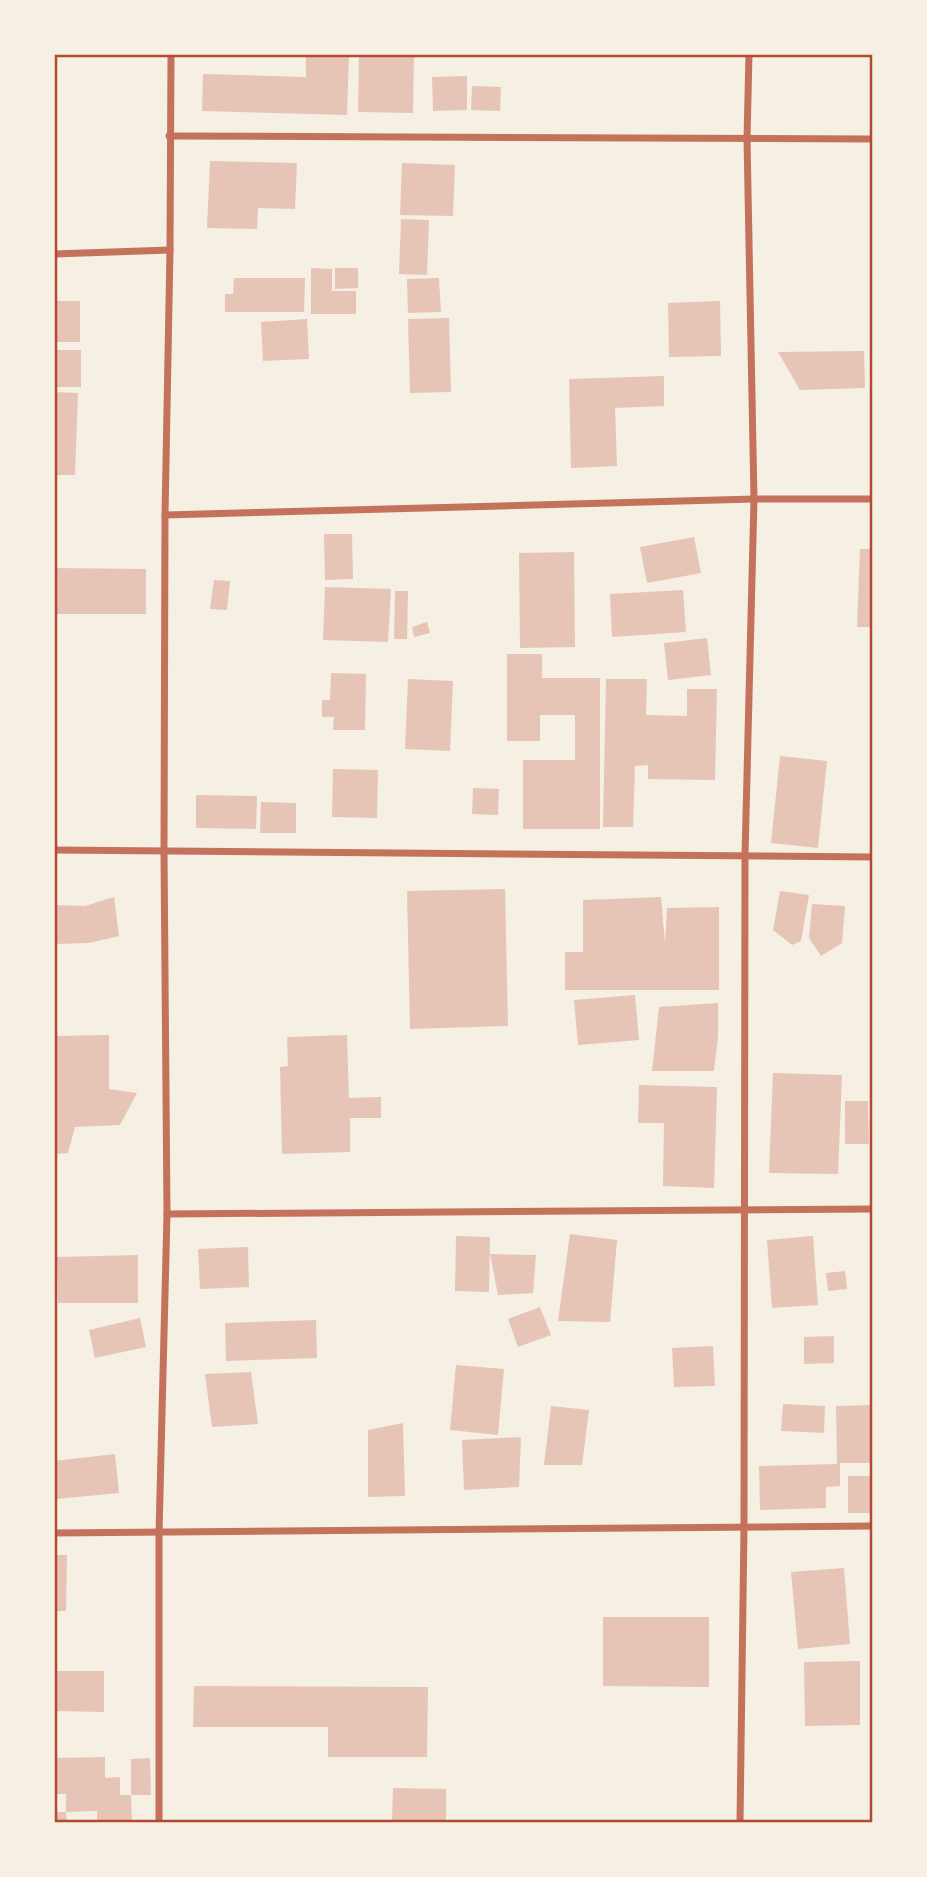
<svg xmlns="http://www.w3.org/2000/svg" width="927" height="1877" font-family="'PT Sans Narrow',sans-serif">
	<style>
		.building { fill: #e6c5b7 }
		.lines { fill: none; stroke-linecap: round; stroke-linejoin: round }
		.minor { stroke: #c5725c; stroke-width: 7 }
		.neatline { fill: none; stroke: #b5482f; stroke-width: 2.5 }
	</style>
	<rect width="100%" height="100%" fill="#f6efe4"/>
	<g class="building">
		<path d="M306,54h43l-2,61 -145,-4 1,-37 103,3z"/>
		<path d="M359,54h55l-1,59 -55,-1z"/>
		<path d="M467,76v34l-34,1 -1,-34z"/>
		<path d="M472,86l29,1 -1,24 -29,-1z"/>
		<path d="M210,161l87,2 -2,46 -37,-1 -1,21 -50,-1z"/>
		<path d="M402,163l53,2 -2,51 -53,-1z"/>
		<path d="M401,219l28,1 -2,55 -28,-1z"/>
		<path d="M311,268l21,1v22h24v23h-45z"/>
		<path d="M335,268h23v20l-23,1z"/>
		<path d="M234,278h71l-1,34h-79v-18h8z"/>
		<path d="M439,278l2,34 -33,1 -1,-34z"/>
		<rect x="54" y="301" width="26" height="41"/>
		<path d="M720,301l1,55 -52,1 -1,-54z"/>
		<path d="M449,318l2,74 -41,1 -2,-74z"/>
		<path d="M307,319l2,40 -46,2 -2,-39z"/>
		<rect x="54" y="350" width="27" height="37"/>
		<path d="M864,351l1,37 -65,2 -22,-38z"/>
		<path d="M664,376v30l-49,2 2,58 -46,2 -2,-89z"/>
		<path d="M54,392l24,1 -3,82h-21z"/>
		<path d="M324,534h28l1,45 -28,1z"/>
		<path d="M694,537l7,36 -54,10 -7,-36z"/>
		<path d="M860,549h13v78h-16z"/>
		<path d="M574,552l1,95 -55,1 -1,-95z"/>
		<path d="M54,568l92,1v45h-92z"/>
		<path d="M214,580l16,1 -3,29 -17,-1z"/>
		<path d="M325,587l66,2 -3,53 -65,-2z"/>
		<path d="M683,590l3,42 -74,5 -2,-43z"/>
		<path d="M395,591h13l-1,48h-13z"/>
		<path d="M427,622l3,11 -16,4 -2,-10z"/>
		<path d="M707,638l4,37 -43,5 -4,-37z"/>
		<path d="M507,654h35v24h58v151h-77v-69h52v-45h-35v26h-33z"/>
		<path d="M331,673l35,1 -1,56h-32l1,-13h-12v-17h8z"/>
		<path d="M408,679l45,2 -3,70 -45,-2z"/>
		<path d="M606,679h41l-1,36 41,1v-27h30l-2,91 -67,-1v-14l-13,1 -2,61h-30z"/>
		<path d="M780,756l47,5 -9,87 -47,-5z"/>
		<path d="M333,769l45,1 -1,48 -45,-1z"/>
		<path d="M473,788l26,1 -1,26 -26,-1z"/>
		<path d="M196,795l61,1 -1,33 -60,-1z"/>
		<path d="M261,802l35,1v30h-36z"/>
		<path d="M505,889l3,137 -98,3 -3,-138z"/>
		<path d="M780,891l29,4 -8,46 -9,4 -19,-15z"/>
		<path d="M114,897l5,39 -30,7 -35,1v-39l31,1z"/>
		<path d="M661,897l4,46 2,-35 52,-1v83h-154v-38h18v-52z"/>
		<path d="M812,904l33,2 -3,37 -21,13 -12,-18z"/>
		<path d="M635,995l4,45 -61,5 -4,-45z"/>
		<path d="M718,1003v34l-4,34h-62l7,-64z"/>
		<path d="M109,1035v54l28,4 -17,32 -45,2 -7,26 -14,1v-118z"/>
		<path d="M347,1035l2,63 32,-1v21h-31v34l-68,2 -2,-87 8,-1 -1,-29z"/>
		<path d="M773,1073l69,2 -4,99 -69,-1z"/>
		<path d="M639,1085l78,2 -3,101 -51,-2 1,-63h-26z"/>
		<path d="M845,1101h23l1,43h-24z"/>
		<path d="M570,1234l47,6 -7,82 -52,-1z"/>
		<path d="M456,1236l34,1 -1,55 -34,-1z"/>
		<path d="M813,1236l5,69 -46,3 -5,-68z"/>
		<path d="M248,1247l1,40 -49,2 -2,-40z"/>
		<path d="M490,1254l46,1 -3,38 -35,2z"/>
		<path d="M138,1255v48h-80l-1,-46z"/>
		<path d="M845,1271l2,18 -19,2 -2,-18z"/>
		<path d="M540,1307l11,28 -33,12 -10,-28z"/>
		<path d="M140,1318l6,29 -51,11 -6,-28z"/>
		<path d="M316,1320l1,38 -91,3 -1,-38z"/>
		<path d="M834,1336v27l-30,1v-27z"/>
		<path d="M713,1346l2,40 -41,1 -2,-39z"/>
		<path d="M456,1365l48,4 -6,66 -48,-5z"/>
		<path d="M251,1372l7,52 -46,3 -7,-53z"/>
		<path d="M783,1404l42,2 -1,27 -43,-2z"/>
		<path d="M870,1405l1,58h-31v23l-14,1v21l-66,2 -1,-44 78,-2 -1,-58z"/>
		<path d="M551,1406l38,4 -7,55h-38z"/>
		<path d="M403,1423l2,73 -37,1v-67z"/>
		<path d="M521,1437l-2,50 -55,3 -2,-50z"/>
		<path d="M115,1454l4,39 -63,6 -2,-38z"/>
		<rect x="848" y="1476" width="24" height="37"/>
		<path d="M54,1555h13l-1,56h-12z"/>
		<path d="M844,1568l6,76 -52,5 -7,-77z"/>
		<path d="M603,1617h106v70l-106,-1z"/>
		<path d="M860,1661v64l-55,1 -1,-64z"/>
		<path d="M57,1671h47v41l-48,-1z"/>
		<path d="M194,1686l234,1 -1,70h-99v-30h-135z"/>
		<path d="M105,1757v21l15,-1v18h11l1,28h-35v-12l-31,1v-18h-12v-36z"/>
		<path d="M150,1758l1,37h-20v-36z"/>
		<path d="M393,1788l53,1v34h-54z"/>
		<path d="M54,1812h12l1,11h-13z"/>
	</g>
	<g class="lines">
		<g class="minor">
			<path d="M169,136l704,3"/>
			<path d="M54,254l116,-4"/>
			<path d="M165,515l589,-16h119"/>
			<path d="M54,850l819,7"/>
			<path d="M167,1214l706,-5"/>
			<path d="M54,1533l819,-7"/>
			<path d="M159,1823v-289l8,-320 -3,-362 1,-337 5,-265 1,-196"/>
			<path d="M740,1823l4,-296 1,-672 9,-356 -7,-360 2,-85"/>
		</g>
	</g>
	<rect width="927" height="1877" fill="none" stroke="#f6efe4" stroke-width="112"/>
	<rect x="56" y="56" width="815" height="1765" class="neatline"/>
</svg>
